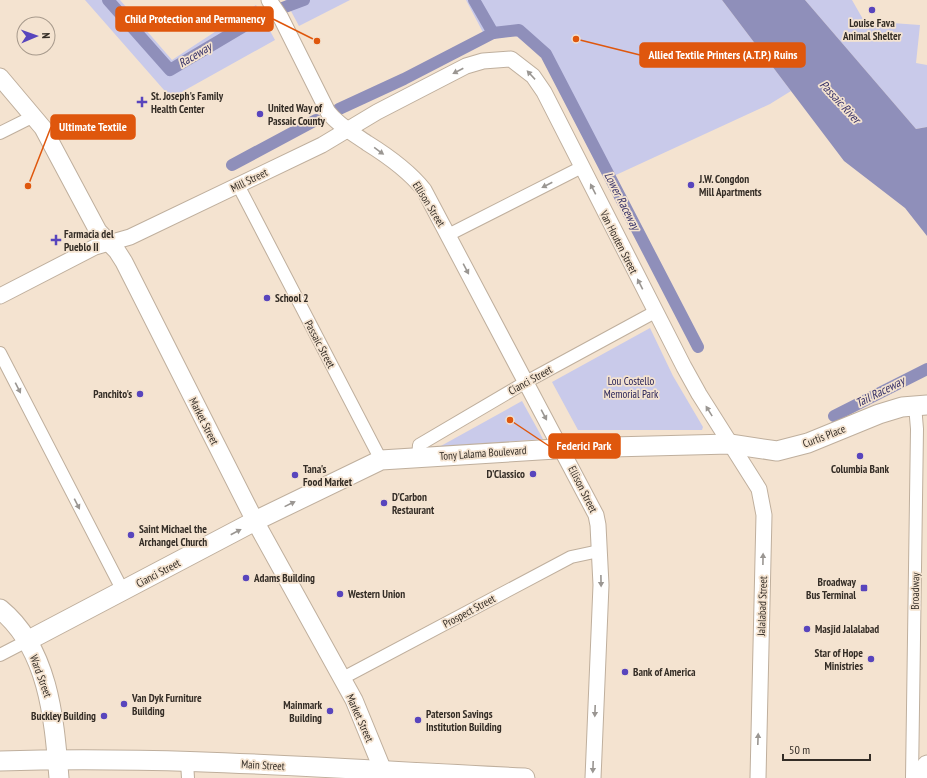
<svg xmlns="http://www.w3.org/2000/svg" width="927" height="778" font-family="'PT Sans Narrow',sans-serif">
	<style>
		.green { fill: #c9caea }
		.water { fill: #8f8fba }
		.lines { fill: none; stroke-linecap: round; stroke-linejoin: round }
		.canal { stroke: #8f8fba; stroke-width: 12 }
		.minor-casing { stroke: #bfaf9d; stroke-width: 14 }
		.tertiary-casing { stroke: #bfaf9d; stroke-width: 17 }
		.secondary-casing { stroke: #bfaf9d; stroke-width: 19 }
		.primary-casing { stroke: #bfaf9d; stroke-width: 21 }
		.minor { stroke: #fff; stroke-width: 12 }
		.tertiary { stroke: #fff; stroke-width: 15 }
		.secondary { stroke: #fff; stroke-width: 17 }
		.primary { stroke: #fff; stroke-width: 19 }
		.oneway { fill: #9a9692 }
		.poi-dot { fill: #5845bd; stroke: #f4e3d0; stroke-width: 1.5 }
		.labels { text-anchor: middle; stroke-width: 3.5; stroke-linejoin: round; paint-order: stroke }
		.poi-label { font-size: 11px; font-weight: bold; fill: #342d26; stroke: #f4e3d0; text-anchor: start }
		.street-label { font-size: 11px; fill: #342d26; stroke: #f4e3d0 }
		.park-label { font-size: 11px; fill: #282257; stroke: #f4e3d0 }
		.water-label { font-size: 12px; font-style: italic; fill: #353067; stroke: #f4e3d0 }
		.leader { fill: none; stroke: #df570d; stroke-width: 1.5 }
		.callout-dot { fill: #df570d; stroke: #f4e3d0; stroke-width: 1.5 }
		.callout { fill: #df570d; stroke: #df570d; stroke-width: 1.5 }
		.callout-label { font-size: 12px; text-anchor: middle; font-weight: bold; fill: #fff }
	</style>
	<rect width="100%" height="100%" fill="#f4e3d0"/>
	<g class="green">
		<path d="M85,0h35l52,60 84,-55 19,35 -104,58z"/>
		<path d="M285,0h65l-51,26z"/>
		<path d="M466,0h256l69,91 -21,13 -165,76 -64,-124 -26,-21 -28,5z"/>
		<path d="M805,0h47l12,21 56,4 -4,38 11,2v62l-11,2z"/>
		<path d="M650,328l23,48 30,51 -1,3h-124l-26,-48z"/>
		<path d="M522,401l21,38 -104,8z"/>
	</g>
	<path class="water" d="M722,0h83l111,129 11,-2v109l-22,-28 -61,-47z"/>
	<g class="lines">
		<g class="canal">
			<path d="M108,0l62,70 91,-54 43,-16"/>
			<path d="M474,0l19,33 26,-3 27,24 152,293"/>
			<path d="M339,109l65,-30 89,-46"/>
			<path d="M232,165l84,-45"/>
			<path d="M834,416l93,-47"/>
		</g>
		<g class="minor-casing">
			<g id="minor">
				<path d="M0,133l34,-17"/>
				<path d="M238,185l143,275"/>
				<path d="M448,235l134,-68"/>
				<path d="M0,353l123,238"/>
				<path d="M418,457l1,-12 107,-63 129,-70"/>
				<path d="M0,655l27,-14"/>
				<path d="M341,679l230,-122 28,-6"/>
				<path d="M187,762l1,16"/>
				<path d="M912,778l5,-349 -2,-24"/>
			</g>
		</g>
		<g class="tertiary-casing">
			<g id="tertiary">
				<path d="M269,0l12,18 47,94c11,14 25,21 39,31 21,13 42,28 57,47l172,325 2,10 3,60 -8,193"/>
				<path d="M0,296l95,-49 35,-10 192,-92 55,-33 89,-46 17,-5 28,-2 22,17 11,16 140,275 15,27 60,95 5,26 -6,263"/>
			</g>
		</g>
		<g class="secondary-casing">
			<path id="secondary" d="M0,77l43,51 55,103 19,20 7,11 131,259 99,179 32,78"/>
		</g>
		<g class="primary-casing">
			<g id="primary">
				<path d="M0,609c49,40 54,110 59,169"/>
				<path d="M27,641l228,-120 126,-61 191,-12 158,-4 47,7 31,-8 71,-29 23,-7 25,-2"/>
				<path d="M0,761c175,-6 350,9 525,17"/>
				<path d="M918,778l9,-13"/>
			</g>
		</g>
		<use href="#minor" class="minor"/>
		<use href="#tertiary" class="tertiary"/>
		<use href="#secondary" class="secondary"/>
		<use href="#primary" class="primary"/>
	</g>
	<defs><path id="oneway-solid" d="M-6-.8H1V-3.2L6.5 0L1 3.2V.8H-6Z"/></defs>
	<g class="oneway">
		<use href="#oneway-solid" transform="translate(458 71) rotate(153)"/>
		<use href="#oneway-solid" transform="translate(531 75) rotate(-133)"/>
		<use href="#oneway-solid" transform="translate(379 151) rotate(36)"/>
		<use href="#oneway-solid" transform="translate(547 185) rotate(153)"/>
		<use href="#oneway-solid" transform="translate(593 189) rotate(-117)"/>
		<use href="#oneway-solid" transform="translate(466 269) rotate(62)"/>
		<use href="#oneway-solid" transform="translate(640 284) rotate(-117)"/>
		<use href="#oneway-solid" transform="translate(18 388) rotate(63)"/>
		<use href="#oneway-solid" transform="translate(709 411) rotate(-122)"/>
		<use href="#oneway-solid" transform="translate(544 415) rotate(62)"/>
		<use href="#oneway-solid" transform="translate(77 504) rotate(63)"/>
		<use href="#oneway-solid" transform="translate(290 504) rotate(-26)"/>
		<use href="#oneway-solid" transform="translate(236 532) rotate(-28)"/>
		<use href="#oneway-solid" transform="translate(763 559) rotate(-89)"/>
		<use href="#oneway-solid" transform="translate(601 581) rotate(89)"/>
		<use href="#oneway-solid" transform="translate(595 711) rotate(92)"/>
		<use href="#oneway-solid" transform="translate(758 739) rotate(-88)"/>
		<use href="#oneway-solid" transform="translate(593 767) rotate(92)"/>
	</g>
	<g class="poi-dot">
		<circle cx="872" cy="10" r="4"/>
		<path d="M140 96h4v4h4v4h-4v4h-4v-4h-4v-4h4z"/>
		<circle cx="260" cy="114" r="4"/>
		<circle cx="691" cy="185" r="4"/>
		<path d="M54 234h4v4h4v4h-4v4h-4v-4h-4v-4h4z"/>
		<circle cx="267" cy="298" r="4"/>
		<circle cx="140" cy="394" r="4"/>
		<circle cx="860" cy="456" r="4"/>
		<circle cx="533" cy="474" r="4"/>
		<circle cx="295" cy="475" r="4"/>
		<circle cx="384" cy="503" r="4"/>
		<circle cx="131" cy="535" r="4"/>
		<circle cx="246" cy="578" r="4"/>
		<rect x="860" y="584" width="8" height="8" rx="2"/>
		<circle cx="340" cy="594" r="4"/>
		<circle cx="807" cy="629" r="4"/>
		<circle cx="871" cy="659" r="4"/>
		<circle cx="625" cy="672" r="4"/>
		<circle cx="124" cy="704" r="4"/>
		<circle cx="330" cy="711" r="4"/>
		<circle cx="104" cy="716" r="4"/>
		<circle cx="418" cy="720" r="4"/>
	</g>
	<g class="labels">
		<g class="poi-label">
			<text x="872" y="27" text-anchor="middle">Louise Fava<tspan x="872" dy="13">Animal Shelter</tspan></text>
			<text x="151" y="100">St. Joseph's Family<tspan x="151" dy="13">Health Center</tspan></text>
			<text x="268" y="112">United Way of<tspan x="268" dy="13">Passaic County</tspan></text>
			<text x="699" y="183">J.W. Congdon<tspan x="699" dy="13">Mill Apartments</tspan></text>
			<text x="64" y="238">Farmacia del<tspan x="64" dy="13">Pueblo II</tspan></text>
			<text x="275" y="302">School 2</text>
			<text x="132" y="398" text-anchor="end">Panchito's</text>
			<text x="303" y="473">Tana's<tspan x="303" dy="13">Food Market</tspan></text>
			<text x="860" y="473" text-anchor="middle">Columbia Bank</text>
			<text x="525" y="478" text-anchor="end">D'Classico</text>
			<text x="392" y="501">D'Carbon<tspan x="392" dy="13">Restaurant</tspan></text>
			<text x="139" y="533">Saint Michael the<tspan x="139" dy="13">Archangel Church</tspan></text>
			<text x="254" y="582">Adams Building</text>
			<text x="856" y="586" text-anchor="end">Broadway<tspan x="856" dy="13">Bus Terminal</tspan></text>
			<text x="348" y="598">Western Union</text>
			<text x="815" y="633">Masjid Jalalabad</text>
			<text x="863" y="657" text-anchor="end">Star of Hope<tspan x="863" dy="13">Ministries</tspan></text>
			<text x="633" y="676">Bank of America</text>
			<text x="132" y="702">Van Dyk Furniture<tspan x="132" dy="13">Building</tspan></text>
			<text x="322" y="709" text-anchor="end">Mainmark<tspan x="322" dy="13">Building</tspan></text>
			<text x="426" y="718">Paterson Savings<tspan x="426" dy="13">Institution Building</tspan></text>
			<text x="96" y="720" text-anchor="end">Buckley Building</text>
		</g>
		<g class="street-label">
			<text transform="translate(249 180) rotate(-26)" y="4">Mill Street</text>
			<text transform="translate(429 204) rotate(58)" y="4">Ellison Street</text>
			<text transform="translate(619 242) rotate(63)" y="4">Van Houten Street</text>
			<text transform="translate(320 344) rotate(62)" y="4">Passaic Street</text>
			<text transform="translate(530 380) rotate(-29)" y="4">Cianci Street</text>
			<text transform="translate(204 421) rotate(63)" y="4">Market Street</text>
			<text transform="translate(824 436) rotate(-21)" y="4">Curtis Place</text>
			<text transform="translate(483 453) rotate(-4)" y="4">Tony Lalama Boulevard</text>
			<text transform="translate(583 489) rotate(63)" y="4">Ellison Street</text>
			<text transform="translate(158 573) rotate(-28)" y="4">Cianci Street</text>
			<text transform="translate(915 591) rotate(-89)" y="4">Broadway</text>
			<text transform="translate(762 606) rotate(-88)" y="4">Jalalabad Street</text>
			<text transform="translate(469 611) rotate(-28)" y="4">Prospect Street</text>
			<text transform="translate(41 676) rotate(70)" y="4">Ward Street</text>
			<text transform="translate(360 718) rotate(66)" y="4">Market Street</text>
			<text transform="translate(263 765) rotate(3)" y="4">Main Street</text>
		</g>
		<g class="park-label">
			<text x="631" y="385">Lou Costello<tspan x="631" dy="13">Memorial Park</tspan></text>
		</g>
		<g class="water-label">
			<text transform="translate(195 55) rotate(-31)" y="4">Raceway</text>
			<text transform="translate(840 102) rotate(47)" y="4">Passaic River</text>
			<text transform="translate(622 201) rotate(63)" y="4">Lower Raceway</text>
			<text transform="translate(880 392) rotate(-27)" y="4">Tail Raceway</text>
		</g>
	</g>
	<path class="leader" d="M317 41L273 19M576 39L640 55M28 186L51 127M510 420L549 446"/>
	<g class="callout-dot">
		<circle cx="317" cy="41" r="4"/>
		<circle cx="576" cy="39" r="4"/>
		<circle cx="28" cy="186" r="4"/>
		<circle cx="510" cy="420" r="4"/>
	</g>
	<g class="callout">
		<rect x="116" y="7" width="157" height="24" rx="4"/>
		<rect x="640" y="43" width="165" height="24" rx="4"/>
		<rect x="51" y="115" width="84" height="24" rx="4"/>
		<rect x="549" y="434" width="71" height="24" rx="4"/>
	</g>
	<g class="callout-label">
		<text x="195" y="23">Child Protection and Permanency</text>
		<text x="723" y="59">Allied Textile Printers (A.T.P.) Ruins</text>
		<text x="93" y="131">Ultimate Textile</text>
		<text x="584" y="450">Federici Park</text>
	</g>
	<g transform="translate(36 36) rotate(88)"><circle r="19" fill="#f4e3d0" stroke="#a79a8c"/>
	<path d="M0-3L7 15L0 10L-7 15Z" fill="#5845bd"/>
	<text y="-6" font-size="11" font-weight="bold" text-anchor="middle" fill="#342d26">N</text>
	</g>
	<path d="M783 754v6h87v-6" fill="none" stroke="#342d26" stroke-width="2"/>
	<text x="789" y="754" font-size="12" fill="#342d26" stroke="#f4e3d0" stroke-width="3" paint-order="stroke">50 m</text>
</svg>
